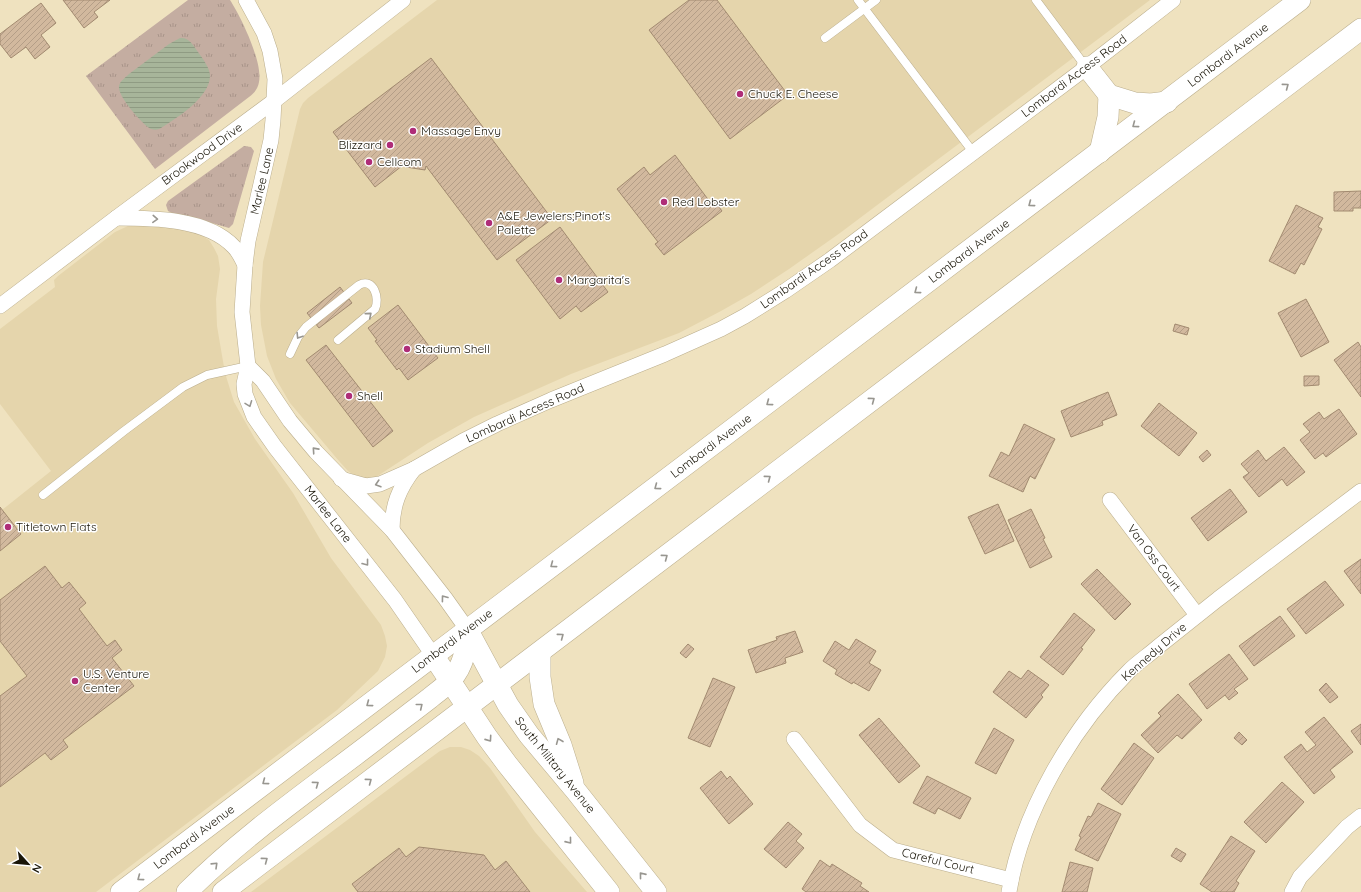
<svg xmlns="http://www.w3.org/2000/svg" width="1361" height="892" font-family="Quicksand,sans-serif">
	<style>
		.built { fill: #e5d5ac }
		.grass { fill: url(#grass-tufts) }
		.water { fill: url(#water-rules) }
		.building { fill: url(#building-hatch); stroke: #a28a70 }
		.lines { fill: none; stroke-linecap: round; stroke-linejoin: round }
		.lane-casing { stroke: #bbae8d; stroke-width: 9 }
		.street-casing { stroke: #bbae8d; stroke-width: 16 }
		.secondary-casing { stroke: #bbae8d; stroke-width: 22 }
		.lane { stroke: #fff; stroke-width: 8 }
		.street { stroke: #fff; stroke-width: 15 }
		.secondary { stroke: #fff; stroke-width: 21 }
		.oneway { stroke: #989690 }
		.poi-dot { fill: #af2d78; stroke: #fff; stroke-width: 1.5 }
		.labels { text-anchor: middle; stroke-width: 3; stroke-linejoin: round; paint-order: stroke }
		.street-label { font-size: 12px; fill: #191508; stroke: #fff }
		.poi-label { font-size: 12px; fill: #191508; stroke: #fff; text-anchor: start }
	</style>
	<defs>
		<pattern id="grass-tufts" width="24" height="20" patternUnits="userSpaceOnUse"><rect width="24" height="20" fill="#c4ada1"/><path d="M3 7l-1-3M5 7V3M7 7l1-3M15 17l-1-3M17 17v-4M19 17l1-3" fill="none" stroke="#a89489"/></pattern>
		<pattern id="water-rules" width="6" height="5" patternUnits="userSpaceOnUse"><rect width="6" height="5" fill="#a7b59a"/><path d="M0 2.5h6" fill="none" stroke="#8f9b83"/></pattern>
		<pattern id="building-hatch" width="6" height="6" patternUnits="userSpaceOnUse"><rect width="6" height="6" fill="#d2b99e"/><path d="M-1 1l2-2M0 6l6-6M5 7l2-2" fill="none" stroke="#b49e87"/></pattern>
	</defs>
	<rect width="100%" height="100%" fill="#efe2bf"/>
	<g class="built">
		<path d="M437,0h713l-310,233 -51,36 -38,25 -30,17 -42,22 -108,41 -97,43 -46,26 -52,34 -9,2 -10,-2 -9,-6 -9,-10 -49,-58 -14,-24 -9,-23 -6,-31 -1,-19 3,-44 37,-153 3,-6 5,-5z"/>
		<path d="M140,225l39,4 20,5 10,6 5,8 4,8 2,13 -4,30 1,27 8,47 9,29 21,37 38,54 38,65 50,67 4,11 2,10 -2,11 -7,14 -41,39 -241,182h-96v-341l21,-17 -19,-24 49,-39 -51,-67v-75l55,-42 -1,-7 4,-4 57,-44 13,-6z"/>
		<path d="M450,747h11l9,3 9,6 11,12 45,64 52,60h-336l178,-133 11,-8z"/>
	</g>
	<g class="grass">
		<path d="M188,0h42c11,17 33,62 29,82 -1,7 -5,11 -10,15l-94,72 -69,-93z"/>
		<path d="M244,146l7,1 3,4 -21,73 -4,4 -34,-10 -23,-5 -4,-2 -2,-6 2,-4z"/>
	</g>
	<path class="water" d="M180,38c9,-1 13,7 18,14 5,7 12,16 12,24 0,21 -33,42 -49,52 -3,2 -6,2 -10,1 -8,-4 -34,-33 -32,-43 1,-5 6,-8 10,-12l40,-30z"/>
	<g class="building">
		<path d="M63,0h47l-16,12 4,5 -14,11z"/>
		<path d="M689,0h28l71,95 -58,44 -81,-109z"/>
		<path d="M41,3l15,20 -15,12 9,12 -15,12 -9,-12 -15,11 -11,-14v-10z"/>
		<path d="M431,58l121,161 -55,41 -71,-94 -1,4 -19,-3 1,-5 -32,25 -42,-55z"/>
		<path d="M675,155l35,47 3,-3 9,12 -58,44 -9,-11 3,-2 -41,-53 27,-22 6,8z"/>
		<path d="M1361,191v17h-8v3h-19v-19z"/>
		<path d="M1296,205l27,13 -5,9 4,2 -18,36 -3,-2 -6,11 -26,-13z"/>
		<path d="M560,227l48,65 -27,20 -5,-6 -16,13 -44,-59z"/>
		<path d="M340,287l12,16 -33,25 -12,-15z"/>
		<path d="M1306,299l23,43 -28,15 -23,-44z"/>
		<path d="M398,305l40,53 -30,22 -9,-12 -2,2 -22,-29 2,-1 -9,-12z"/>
		<path d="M1175,324l14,4 -2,7 -14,-4z"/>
		<path d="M1358,342l3,5v50l-27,-37z"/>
		<path d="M326,345l67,86 -20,16 -67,-87z"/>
		<path d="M1304,376h15v9l-15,1z"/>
		<path d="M1108,392l9,23 -15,6 1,4 -32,12 -10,-26z"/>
		<path d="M1159,403l38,30 -18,23 -38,-30z"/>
		<path d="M1339,409l18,25 -31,23 -3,-4 -8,6 -15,-19 10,-8 -7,-8 16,-12 5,7z"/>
		<path d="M1024,424l31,15 -20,40 -5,-3 -7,16 -34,-16 12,-24 8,4z"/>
		<path d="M1284,447l21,25 -18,14 -5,-7 -23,18 -16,-20 6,-4 -8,-9 17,-14 8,11z"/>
		<path d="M1207,450l4,5 -8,7 -4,-5z"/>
		<path d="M1230,489l17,23 -39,29 -17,-23z"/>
		<path d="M998,504l16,37 -29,13 -17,-37z"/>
		<path d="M0,507l21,27 -21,17z"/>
		<path d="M1031,509l14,29 -2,1 9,18 -22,11 -22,-48z"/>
		<path d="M1361,559v35l-17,-23z"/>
		<path d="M45,566l17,22 7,-6 17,21 -7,6 28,37 8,-6 7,10 -10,8 22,28 -71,54 5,7 -17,13 -6,-7 -45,34v-91l27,-20 -27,-35v-41z"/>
		<path d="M1097,569l34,35 -16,16 -34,-36z"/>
		<path d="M1325,581l19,24 -38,29 -19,-25z"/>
		<path d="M1074,613l21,17 -14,18 2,1 -20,26 -23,-18z"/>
		<path d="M1280,616l15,20 -41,30 -15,-20z"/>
		<path d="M795,631l8,21 -18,6 1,5 -30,10 -8,-23 29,-10 -1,-3z"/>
		<path d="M856,639l20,12 -7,12 12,7 -12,21 -16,-9 -1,2 -17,-10 2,-4 -14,-9 12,-20 14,9z"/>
		<path d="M688,644l6,5 -8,9 -6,-5z"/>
		<path d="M1229,654l19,25 -14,10 4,4 -9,7 -4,-5 -18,14 -18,-25z"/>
		<path d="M1028,670l21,15 -8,10 2,2 -17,21 -33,-26 16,-21 12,8z"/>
		<path d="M713,678l22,9 -25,60 -22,-9z"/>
		<path d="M1326,683l12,14 -8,6 -11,-13z"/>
		<path d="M1178,694l24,26 -20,19 -5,-4 -19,18 -17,-18 20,-19 -3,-3z"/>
		<path d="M1324,717l29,35 -23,18 5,7 -21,17 -30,-37 17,-13 6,8 9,-7 -11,-13z"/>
		<path d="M879,718l41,48 -21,17 -40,-48z"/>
		<path d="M1361,724v21l-10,-14z"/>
		<path d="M994,728l20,12 -18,34 -21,-11z"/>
		<path d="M1239,732l8,8 -5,5 -8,-7z"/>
		<path d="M1134,743l20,15 -32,47 -21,-16z"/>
		<path d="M721,771l6,8 3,-3 23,28 -24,20 -29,-36z"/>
		<path d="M927,776l44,22 -11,21 -22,-11 -3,6 -22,-11z"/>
		<path d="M1282,782l22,20 -38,41 -22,-21z"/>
		<path d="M1098,803l23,11 -23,47 -23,-11 6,-13 -2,-1 9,-20 3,1z"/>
		<path d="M788,822l14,12 -6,7 8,7 -18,20 -22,-19z"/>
		<path d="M1231,836l24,15 -19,30 3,2 -5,9h-22l-12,-8z"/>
		<path d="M419,847l65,8 11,15 11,-9 24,31h-172l-6,-8 47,-36 7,9z"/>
		<path d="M1176,848l10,6 -5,8 -10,-6z"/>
		<path d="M820,860l10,7 2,-3 30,19 -2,3 9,6h-63l-4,-3z"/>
		<path d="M1070,862l23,6 -6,24h-25z"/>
	</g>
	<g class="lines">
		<g class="lane-casing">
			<g id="lane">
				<path d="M858,0l115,152"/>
				<path d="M1036,0l50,67"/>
				<path d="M825,38l51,-38"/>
				<path d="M290,354l8,-17 8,-10 53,-42c15,-8 21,14 16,24l-37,31"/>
				<path d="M43,495l81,-64 59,-44 24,-12 41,-9"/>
			</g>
		</g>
		<g class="street-casing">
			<g id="street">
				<path d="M246,0l18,33 6,18 5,28 -2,41 -2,20 -23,101 -3,24 -3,47 6,54 -4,18 1,10 9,23 21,30 120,153 38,55"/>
				<path d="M116,218c36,0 91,0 118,29 5,5 8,12 11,18"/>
				<path d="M0,306l116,-88 158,-117 129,-101"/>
				<path d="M248,366l15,15 27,40 26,31 76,78 53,68 22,31"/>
				<path d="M341,479l25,7 14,-2 34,-15 49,-28 34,-17 54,-24 114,-46 56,-25 24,-13 40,-25 45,-31 257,-193 86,-67"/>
				<path d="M1110,500l87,115"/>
				<path d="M392,530c0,-24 7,-42 22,-61"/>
				<path d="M794,739l66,86 33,25 118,30"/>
				<path d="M1009,892c13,-80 63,-164 120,-221 9,-9 20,-16 30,-25 20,-16 39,-31 59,-47 48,-36 95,-72 143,-108"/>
				<path d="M1292,892l8,-15 47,-50 14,-11"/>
			</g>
		</g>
		<g class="secondary-casing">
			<g id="secondary">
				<path d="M1087,67l22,28 26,8 16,1 16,-2"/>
				<path d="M1100,152l8,-35 1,-22"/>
				<path d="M467,629l41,76 21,30 47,56 80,101"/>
				<path d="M540,653v24l4,27 17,41 12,38"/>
				<path d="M433,655l54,82 20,27 102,128"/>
				<path d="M121,892c392,-298 787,-593 1179,-892"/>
				<path d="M187,892c57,-57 124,-103 188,-152 18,-14 37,-28 55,-42 7,-6 15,-11 21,-18 13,-15 16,-32 16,-51"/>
				<path d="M223,892l1138,-863"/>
			</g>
		</g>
		<use href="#lane" class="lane"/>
		<use href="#street" class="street"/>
		<use href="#secondary" class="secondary"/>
	</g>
	<defs><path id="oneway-chevron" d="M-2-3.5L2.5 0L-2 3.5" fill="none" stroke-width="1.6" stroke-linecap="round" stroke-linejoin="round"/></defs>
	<g class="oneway">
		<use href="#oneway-chevron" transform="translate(1286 86) rotate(-37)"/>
		<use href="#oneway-chevron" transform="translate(1135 125) rotate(143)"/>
		<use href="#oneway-chevron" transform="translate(1031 204) rotate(143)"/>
		<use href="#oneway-chevron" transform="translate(155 219) rotate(3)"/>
		<use href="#oneway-chevron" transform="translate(917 291) rotate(143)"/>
		<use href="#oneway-chevron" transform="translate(369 315) rotate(-40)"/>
		<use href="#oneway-chevron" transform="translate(299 336) rotate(122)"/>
		<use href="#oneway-chevron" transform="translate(872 400) rotate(-37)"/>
		<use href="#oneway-chevron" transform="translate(769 403) rotate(143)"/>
		<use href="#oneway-chevron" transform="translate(249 404) rotate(69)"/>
		<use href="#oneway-chevron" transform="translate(315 450) rotate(-132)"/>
		<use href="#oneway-chevron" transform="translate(768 478) rotate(-37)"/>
		<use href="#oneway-chevron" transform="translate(378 484) rotate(163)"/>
		<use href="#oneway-chevron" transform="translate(657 487) rotate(143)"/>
		<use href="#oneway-chevron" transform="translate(665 557) rotate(-37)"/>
		<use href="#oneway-chevron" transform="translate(366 563) rotate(52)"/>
		<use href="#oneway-chevron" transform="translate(553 565) rotate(143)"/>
		<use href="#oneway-chevron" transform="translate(444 598) rotate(-127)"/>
		<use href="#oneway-chevron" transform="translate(561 636) rotate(-37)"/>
		<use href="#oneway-chevron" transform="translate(369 704) rotate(143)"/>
		<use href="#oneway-chevron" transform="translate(420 706) rotate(-39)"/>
		<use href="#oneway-chevron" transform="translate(489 739) rotate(55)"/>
		<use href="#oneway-chevron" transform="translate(559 741) rotate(-112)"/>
		<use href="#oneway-chevron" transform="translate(369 781) rotate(-37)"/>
		<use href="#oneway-chevron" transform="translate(265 782) rotate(143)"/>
		<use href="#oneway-chevron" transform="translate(316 784) rotate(-36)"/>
		<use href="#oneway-chevron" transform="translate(569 841) rotate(51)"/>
		<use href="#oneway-chevron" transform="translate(265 860) rotate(-37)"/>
		<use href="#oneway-chevron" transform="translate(215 865) rotate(-44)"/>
		<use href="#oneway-chevron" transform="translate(642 875) rotate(-129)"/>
		<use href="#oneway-chevron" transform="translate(140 878) rotate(143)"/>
	</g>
	<g class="poi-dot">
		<circle cx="740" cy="94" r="4"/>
		<circle cx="413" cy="131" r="4"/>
		<circle cx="390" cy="145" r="4"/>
		<circle cx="369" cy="162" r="4"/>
		<circle cx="664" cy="202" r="4"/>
		<circle cx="489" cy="223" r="4"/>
		<circle cx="559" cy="280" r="4"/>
		<circle cx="407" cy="349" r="4"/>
		<circle cx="349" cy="396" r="4"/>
		<circle cx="8" cy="527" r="4"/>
		<circle cx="75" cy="681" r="4"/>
	</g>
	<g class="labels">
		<g class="street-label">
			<text transform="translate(1228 55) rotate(-37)" y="4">Lombardi Avenue</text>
			<text transform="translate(1074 76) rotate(-37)" y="4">Lombardi Access Road</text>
			<text transform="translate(202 154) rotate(-36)" y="4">Brookwood Drive</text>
			<text transform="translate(262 181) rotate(-77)" y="4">Marlee Lane</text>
			<text transform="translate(969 251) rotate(-37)" y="4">Lombardi Avenue</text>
			<text transform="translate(814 269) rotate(-35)" y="4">Lombardi Access Road</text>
			<text transform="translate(525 413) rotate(-24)" y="4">Lombardi Access Road</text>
			<text transform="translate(711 446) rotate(-37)" y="4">Lombardi Avenue</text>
			<text transform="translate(328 514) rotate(52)" y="4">Marlee Lane</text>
			<text transform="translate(1154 558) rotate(53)" y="4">Van Oss Court</text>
			<text transform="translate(452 641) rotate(-37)" y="4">Lombardi Avenue</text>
			<text transform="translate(1154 652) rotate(-41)" y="4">Kennedy Drive</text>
			<text transform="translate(555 765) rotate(51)" y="4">South Military Avenue</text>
			<text transform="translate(194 837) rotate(-37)" y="4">Lombardi Avenue</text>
			<text transform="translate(938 861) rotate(14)" y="4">Careful Court</text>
		</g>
		<g class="poi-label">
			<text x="748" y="98">Chuck E. Cheese</text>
			<text x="421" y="135">Massage Envy</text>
			<text x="382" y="149" text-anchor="end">Blizzard</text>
			<text x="377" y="166">Cellcom</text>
			<text x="672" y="206">Red Lobster</text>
			<text x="497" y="220">A&amp;E Jewelers;Pinot's<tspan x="497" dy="14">Palette</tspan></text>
			<text x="567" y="284">Margarita's</text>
			<text x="415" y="353">Stadium Shell</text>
			<text x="357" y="400">Shell</text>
			<text x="16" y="531">Titletown Flats</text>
			<text x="83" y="678">U.S. Venture<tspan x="83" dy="14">Center</tspan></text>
		</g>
	</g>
	<g transform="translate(28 864) rotate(117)" stroke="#ffffff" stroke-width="3" paint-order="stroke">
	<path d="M0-3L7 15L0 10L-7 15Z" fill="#191508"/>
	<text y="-6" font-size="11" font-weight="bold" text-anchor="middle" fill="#191508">N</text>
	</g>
</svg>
